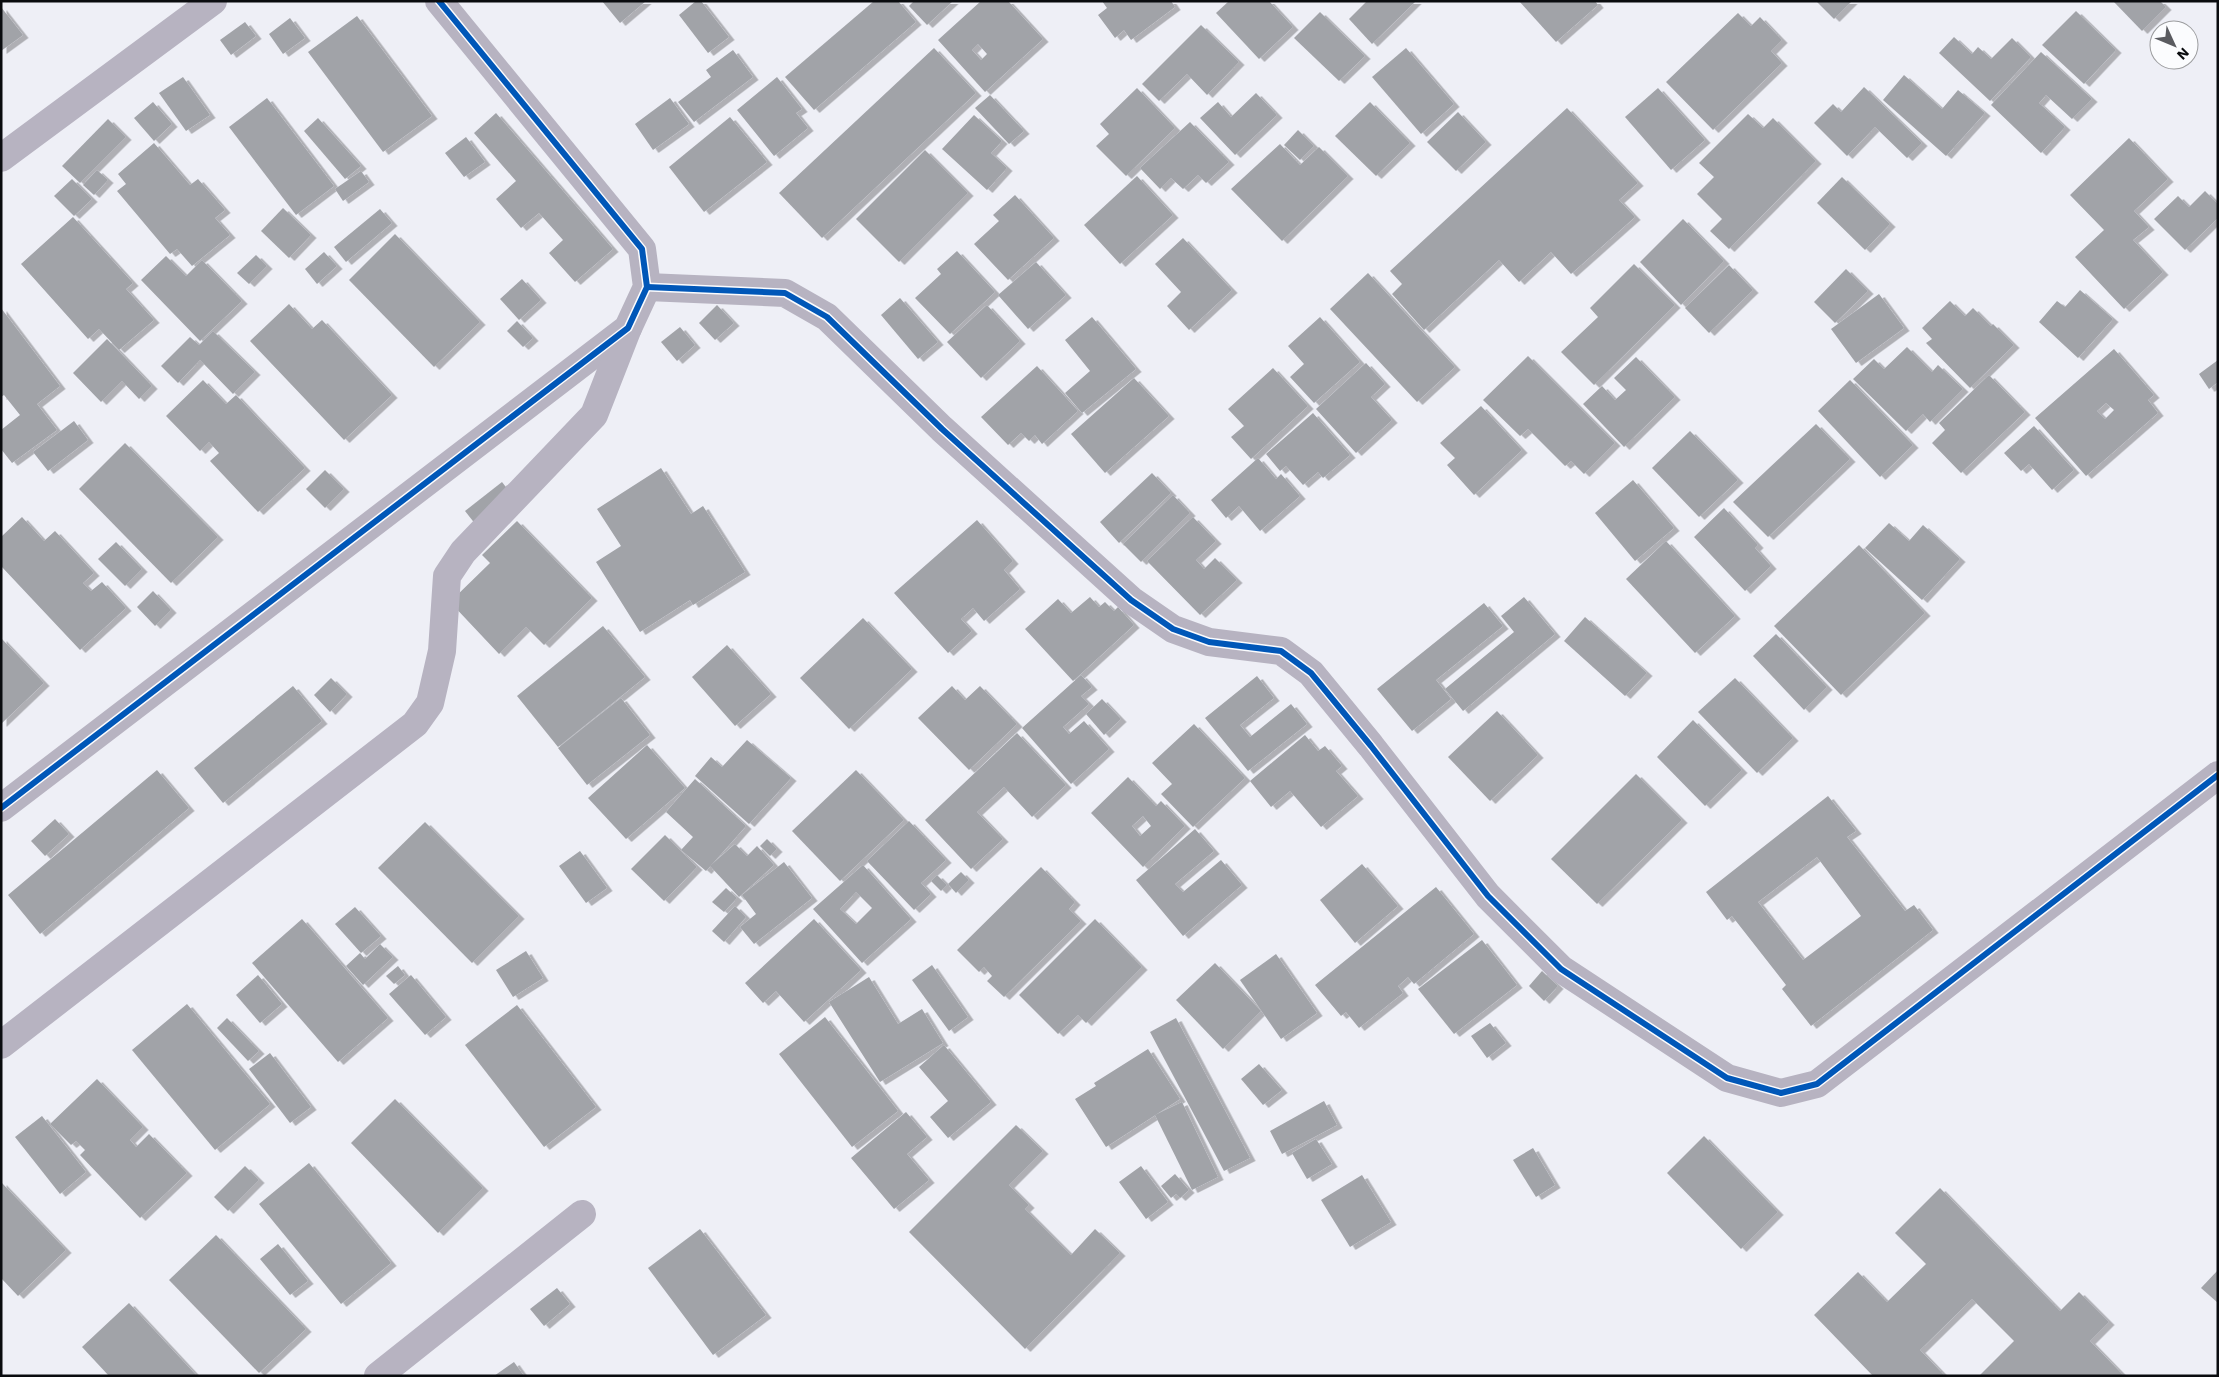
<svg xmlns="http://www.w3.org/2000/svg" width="2219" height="1377" font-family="'Work Sans',sans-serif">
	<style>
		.building { fill: #a1a3a8; fill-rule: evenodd; filter: url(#shadow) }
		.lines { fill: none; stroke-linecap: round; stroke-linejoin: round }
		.minor { stroke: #b7b3c1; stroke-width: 28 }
		.cycleway-casing { stroke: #fbfcfe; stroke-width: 9 }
		.cycleway { stroke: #0057b8; stroke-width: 6 }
	</style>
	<defs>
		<filter id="shadow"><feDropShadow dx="5.5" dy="3" stdDeviation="0" flood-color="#0004"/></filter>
	</defs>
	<rect width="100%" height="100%" fill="#eeeff6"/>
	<g class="building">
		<path d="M602,1h44l-26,22z"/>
		<path d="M696,1h5l28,36 -21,16 -29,-38z"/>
		<path d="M874,1h24l18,21 -102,88 -29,-33z"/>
		<path d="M914,1h39l-26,24 -18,-19z"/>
		<path d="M981,1h27l35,38 -58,53 -47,-52zM978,44l9,10 -6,6 -9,-10z"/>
		<path d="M1102,1h69l4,6 -44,33 -7,-10 -9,8 -17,-23 9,-7z"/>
		<path d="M1229,1h40l24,26 -34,32 -43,-46z"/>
		<path d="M1367,1h49l-44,43 -23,-25z"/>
		<path d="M1519,1h76l3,4 -42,37z"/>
		<path d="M1816,1h36l-18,18z"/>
		<path d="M2113,1h47l6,6 -24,24z"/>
		<path d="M1,7l22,28 -22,16z"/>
		<path d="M2076,11l40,39 -32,34 -42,-39z"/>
		<path d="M1320,12l45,44 -26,25 -45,-43z"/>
		<path d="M1738,13l13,13 9,-9 22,23 -11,11 11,12 -69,67 -47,-48z"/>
		<path d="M357,16l75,100 -49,36 -75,-100z"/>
		<path d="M290,18l15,20 -22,16 -14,-20z"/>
		<path d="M245,22l11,14 -25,19 -11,-15z"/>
		<path d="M1201,25l38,37 -32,33 -20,-21 -28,27 -17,-17z"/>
		<path d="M1954,37l18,17 6,-7 13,12 21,-21 19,19 -41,44 -51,-48z"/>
		<path d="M934,48l42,45 -154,145 -43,-45z"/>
		<path d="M1406,48l48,56 -33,30 -49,-57z"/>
		<path d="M733,50l20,27 -59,45 -16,-20 33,-25 -5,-7z"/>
		<path d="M2041,52l51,47 -20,20 -26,-24 -7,8 26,24 -24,26 -50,-48z"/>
		<path d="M1904,75l38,34 16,-19 27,23 -39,43 -63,-56z"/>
		<path d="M183,77l27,38 -24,16 -27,-38z"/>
		<path d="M777,77l25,32 -6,4 12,15 -34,28 -37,-46z"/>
		<path d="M1864,87l58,56 -15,15 -32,-31 -28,29 -33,-33 19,-19 8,8z"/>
		<path d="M1137,88l38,40 -49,48 -30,-30 13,-12 -9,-10z"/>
		<path d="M1658,88l47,52 -34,30 -46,-53z"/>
		<path d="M1256,93l21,22 -42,40 -35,-37 18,-16 13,15z"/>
		<path d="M990,95l34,36 -15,13 -34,-36z"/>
		<path d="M267,98l67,88 -38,29 -67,-88z"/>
		<path d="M670,98l19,26 -36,26 -18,-26z"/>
		<path d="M153,102l19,22 -18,17 -20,-23z"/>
		<path d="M1370,102l40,41 -34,33 -41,-40z"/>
		<path d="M1567,108l71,75 -19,17 16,17 -64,57 -20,-22 -32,30 -20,-22 -75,70 -32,-36 10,-10 -12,-13z"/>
		<path d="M1458,112l28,30 -30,29 -29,-29z"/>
		<path d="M496,113l117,136 -38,33 -26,-29 14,-13 -24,-27 -18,15 -25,-29 20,-18 -42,-48z"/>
		<path d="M1748,114l15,14 10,-10 43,43 -87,88 -19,-18 12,-12 -25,-25 17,-17 -15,-14z"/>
		<path d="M974,115l28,26 -11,12 16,15 -20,22 -45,-41z"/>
		<path d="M730,117l37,45 -63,50 -35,-45z"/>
		<path d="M318,118l43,48 -16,13 -41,-48z"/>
		<path d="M108,119l18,18 -46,46 -18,-17z"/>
		<path d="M1190,122l39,40 -23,21 -8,-8 -15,14 -12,-11 -11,11 -20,-21z"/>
		<path d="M1298,130l16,16 -14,14 -16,-15z"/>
		<path d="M466,137l19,25 -21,15 -19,-24z"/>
		<path d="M2129,138l39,41 -34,32 15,16 -16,13 30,32 -39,37 -49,-52 29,-27 -34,-35z"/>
		<path d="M154,143l36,42 8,-6 27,31 -10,8 15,17 -38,31 -15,-17 -7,5 -53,-63 9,-7 -8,-10z"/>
		<path d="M1280,144l20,21 19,-18 29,29 -66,65 -51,-52z"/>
		<path d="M925,150l43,43 -69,69 -43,-43z"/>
		<path d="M97,170l11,10 -14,15 -11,-10z"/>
		<path d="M361,171l8,11 -26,19 -8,-12z"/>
		<path d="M1137,176l36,39 -53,49 -36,-39z"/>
		<path d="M1842,177l48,47 -25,26 -48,-47z"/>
		<path d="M72,179l20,20 -18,17 -20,-20z"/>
		<path d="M2205,191l13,13v14l-33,32 -31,-31 24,-23 11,11z"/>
		<path d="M1015,195l39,43 -46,42 -34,-36 25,-23 -6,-6z"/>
		<path d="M283,208l28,27 -22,23 -28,-27z"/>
		<path d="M380,209l12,14 -46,39 -12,-15z"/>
		<path d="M73,217l60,66 -7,6 28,31 -35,30 -20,-21 -11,10 -67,-75z"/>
		<path d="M1683,219l41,42 -43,44 -41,-43z"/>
		<path d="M395,234l85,88 -46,45 -85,-87z"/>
		<path d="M1183,238l49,52 -43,40 -22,-24 14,-14 -26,-28z"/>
		<path d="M957,251l38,41 -45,42 -35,-36 26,-24 -4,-5z"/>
		<path d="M324,252l13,14 -20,18 -12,-15z"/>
		<path d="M256,255l11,11 -18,18 -12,-11z"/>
		<path d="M166,256l20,20 16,-16 40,41 -42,40 -59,-61z"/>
		<path d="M1036,262l30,33 -38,34 -30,-34z"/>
		<path d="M1634,264l41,41 -81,80 -33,-33 37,-35 -8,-9z"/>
		<path d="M1729,265l24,25 -44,43 -24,-25z"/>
		<path d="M1846,269l22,22 -33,32 -21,-21z"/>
		<path d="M1368,273l87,94 -38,35 -87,-93z"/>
		<path d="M522,279l19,21 -22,20 -19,-21z"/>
		<path d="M2080,290l33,29 -35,39 -39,-36 18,-21 8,6z"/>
		<path d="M1879,294l25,34 -48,35 -25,-34z"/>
		<path d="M900,298l38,44 -20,17 -37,-44z"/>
		<path d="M1950,301l15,15 8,-8 18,18 2,-2 21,21 -44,43 -44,-45 6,-4 -10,-11z"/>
		<path d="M289,304l23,25 10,-9 70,75 -48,45 -94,-99z"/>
		<path d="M717,305l17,18 -19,17 -16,-17z"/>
		<path d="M987,305l33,36 -39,37 -34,-36z"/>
		<path d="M1,308l59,78 -23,18 20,26 -45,33 -11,-14v-19l19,-15 -16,-20 -3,2z"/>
		<path d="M1092,317l44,52 -54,44 -17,-20 25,-22 -25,-31z"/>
		<path d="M1320,317l40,45 -46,41 -24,-26 14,-13 -16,-18z"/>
		<path d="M517,321l16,17 -10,9 -16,-16z"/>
		<path d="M680,327l15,18 -18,16 -16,-19z"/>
		<path d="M213,331l42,41 -22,22 -33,-34 -22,23 -17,-17 29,-29 9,8z"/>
		<path d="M107,339l45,47 -13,13 -17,-18 -21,21 -28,-29z"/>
		<path d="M1907,347l25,25 6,-7 25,24 -33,33 -7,-8 -17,17 -53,-52 21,-20 10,10z"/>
		<path d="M2114,349l40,46 -6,5 10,13 -72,63 -51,-58zM2106,403l8,7 -9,9 -8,-8z"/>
		<path d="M1528,356l87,87 -31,31 -13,-13 -6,5 -37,-37 -8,7 -37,-36z"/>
		<path d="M1636,357l39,40 -51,50 -41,-43 19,-18 13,14 11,-10 -12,-12z"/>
		<path d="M2218,360v22l-9,7 -10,-15z"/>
		<path d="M1366,363l19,21 -14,13 21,23 -36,33 -40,-44z"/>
		<path d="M1037,366l41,45 -36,33 -7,-9 -6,6 -8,-8 -13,12 -27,-28z"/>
		<path d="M1273,368l35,38 -57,53 -20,-22 13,-11 -16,-17z"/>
		<path d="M1989,375l36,37 -64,61 -29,-30 13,-13 -6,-7z"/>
		<path d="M1134,378l35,38 -64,57 -34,-39z"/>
		<path d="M203,380l23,24 10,-9 69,73 -47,44 -48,-51 9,-8 -10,-11 -9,9 -34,-35z"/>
		<path d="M1850,380l63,65 -33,32 -62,-66z"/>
		<path d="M1481,406l41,44 -48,45 -27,-30 8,-7 -15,-15z"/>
		<path d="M1313,413l37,42 -27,23 -5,-6 -15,13 -17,-19 -6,5 -14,-17z"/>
		<path d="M74,421l14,19 -40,31 -15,-19z"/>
		<path d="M1816,424l34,35 -82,78 -35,-35z"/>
		<path d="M2034,426l40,44 -22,20 -23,-26 -8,7 -17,-18z"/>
		<path d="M1690,431l48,49 -39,37 -47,-49z"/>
		<path d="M125,443l93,94 -47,46 -92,-94z"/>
		<path d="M1258,458l18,21 5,-5 19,22 -40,35 -21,-25 -13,12 -15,-18z"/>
		<path d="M661,468l30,46 12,-8 42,66 -52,33 -3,-5 -50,32 -44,-70 25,-16 -24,-37z"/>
		<path d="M325,470l19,19 -19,19 -19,-19z"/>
		<path d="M1152,473l19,20 -52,50 -19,-21z"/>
		<path d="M1633,480l41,48 -39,33 -40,-48z"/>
		<path d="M502,482l11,14 -37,29 -11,-14z"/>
		<path d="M1173,495l17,18 -49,49 -18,-18z"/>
		<path d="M1724,508l34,37 -3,3 16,18 -26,25 -51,-54z"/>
		<path d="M22,517l22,24 11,-10 39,42 -11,10 8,8 11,-9 24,26 -46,42 -79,-84v-29z"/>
		<path d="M1193,517l23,24 -20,19 8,9 11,-11 22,22 -37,35 -53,-54z"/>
		<path d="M977,520l36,41 -9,9 16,19 -36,32 -11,-13 -12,11 11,12 -24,22 -54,-60z"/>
		<path d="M517,521l75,77 -48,47 -18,-18 -27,27 -49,-52 40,-39 -8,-8z"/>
		<path d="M1889,523l20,18 14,-16 37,34 -38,41 -57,-52z"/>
		<path d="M1666,541l69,75 -40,37 -69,-74z"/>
		<path d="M116,542l26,27 -17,17 -27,-27z"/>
		<path d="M1859,545l66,68 -84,82 -67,-69z"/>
		<path d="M153,591l18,19 -16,16 -18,-19z"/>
		<path d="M1090,597l9,10 6,-5 9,9 4,-4 16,18 -61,56 -48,-52 33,-30 13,14z"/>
		<path d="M1524,597l31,37 -92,77 -18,-22 69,-57 -13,-16z"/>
		<path d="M1484,603l19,23 -67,54 15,19 -39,32 -35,-42z"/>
		<path d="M1585,617l62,56 -22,23 -61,-55z"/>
		<path d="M863,618l49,51 -63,60 -49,-51z"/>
		<path d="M603,626l42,51 -87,70 -41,-51z"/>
		<path d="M1776,634l51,53 -23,23 -51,-54z"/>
		<path d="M1,638l43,45 -43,41z"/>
		<path d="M727,645l44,49 -36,32 -43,-49z"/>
		<path d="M1081,675l11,12 -11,9 8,8 -26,23 6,7 15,-13 25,28 -38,35 -49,-56z"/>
		<path d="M1257,676l17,22 -34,27 10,12 41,-33 16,20 -59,47 -43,-53z"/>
		<path d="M331,678l16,16 -17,18 -16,-17z"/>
		<path d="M1735,678l58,60 -36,35 -59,-61z"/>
		<path d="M293,686l29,35 -99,82 -29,-35z"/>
		<path d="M952,686l13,14 15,-14 37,38 -48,46 -51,-52z"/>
		<path d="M621,698l29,37 -63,50 -29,-37z"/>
		<path d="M1102,699l19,20 -17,16 -18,-21z"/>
		<path d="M1497,711l41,44 -48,46 -42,-44z"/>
		<path d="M1693,720l49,50 -37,36 -48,-49z"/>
		<path d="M1194,724l51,54 -52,49 -32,-33 11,-10 -20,-21z"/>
		<path d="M1017,733l49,52 -34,32 -28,-30 -27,25 26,27 -32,30 -46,-49z"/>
		<path d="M1305,735l13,16 7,-5 17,20 -6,5 22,25 -37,31 -31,-36 -19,16 -21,-26z"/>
		<path d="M747,740l44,38 -42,46 -54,-48 16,-19 11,10z"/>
		<path d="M647,745l38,43 -59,51 -38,-41z"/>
		<path d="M157,770l32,38 -149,126 -32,-39z"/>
		<path d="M856,770l48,50 -64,61 -48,-50z"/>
		<path d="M1636,774l46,46 -85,84 -46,-45z"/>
		<path d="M1128,777l28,29 5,-5 24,25 -42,41 -52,-54zM1143,816l8,10 -11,10 -8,-10z"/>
		<path d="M695,779l51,47 -40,45 -25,-21 12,-13 -27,-25z"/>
		<path d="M1828,796l28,35 -9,6 58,74 9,-6 19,25 -122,96 -29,-37 4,-4 -54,-69 -5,4 -21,-28zM1817,857l44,59 -58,44 -45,-58z"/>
		<path d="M55,819l14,15 -24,22 -14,-15z"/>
		<path d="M909,821l37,39 -25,23 10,11 -17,16 -47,-49z"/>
		<path d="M425,822l94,94 -47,47 -94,-95z"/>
		<path d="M1195,829l19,22 -39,33 8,8 38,-32 21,25 -59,51 -47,-56z"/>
		<path d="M665,835l32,32 -33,34 -33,-32z"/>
		<path d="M767,839l10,10 -7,7 -10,-10z"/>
		<path d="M735,844l12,12 10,-10 17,19 -35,32 -29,-31z"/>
		<path d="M580,851l27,37 -21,15 -27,-37z"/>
		<path d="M784,862l28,36 -58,46 -14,-17 16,-13 -14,-19z"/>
		<path d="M1362,864l36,42 -43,37 -35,-43z"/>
		<path d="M863,865l48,54 -49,44 -49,-54zM856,892l16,16 -16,16 -16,-15z"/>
		<path d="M1041,867l34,35 -6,7 12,12 -77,76 -17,-16 5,-5 -8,-9 -5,5 -22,-22z"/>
		<path d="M961,872l8,8 -13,13 -8,-9z"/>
		<path d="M937,875l10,10 -6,6 -10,-10z"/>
		<path d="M1436,887l38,47 -60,50 -6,-7 -10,9 5,7 -44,35 -13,-16 -5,4 -26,-31z"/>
		<path d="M726,888l11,10 -13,14 -12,-10z"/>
		<path d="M735,906l11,11 -22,25 -12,-11z"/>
		<path d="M355,907l26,29 -20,17 -26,-29z"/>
		<path d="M302,919l86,99 -50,44 -86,-99z"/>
		<path d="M814,919l47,51 -57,52 -28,-31 -13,12 -18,-20z"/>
		<path d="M1095,919l47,48 -56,56 -8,-8 -20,19 -39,-39z"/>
		<path d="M1482,940l35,45 -63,49 -36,-45z"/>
		<path d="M380,944l13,13 -30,28 -17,-19 14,-13 5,6z"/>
		<path d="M526,951l17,27 -30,19 -17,-27z"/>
		<path d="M1276,954l41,59 -36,26 -41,-59z"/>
		<path d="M1215,963l46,48 -38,38 -47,-49z"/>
		<path d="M932,965l36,52 -19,14 -37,-51z"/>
		<path d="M398,966l7,9 -11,9 -8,-8z"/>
		<path d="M1542,971l16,15 -14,15 -15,-15z"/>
		<path d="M258,975l24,29 -22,19 -24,-28z"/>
		<path d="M411,975l35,42 -21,18 -36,-41z"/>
		<path d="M869,977l29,47 24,-15 21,34 -63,39 -51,-80z"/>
		<path d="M187,1004l83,100 -55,46 -83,-100z"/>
		<path d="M517,1005l79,102 -52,40 -79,-102z"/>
		<path d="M825,1017l73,94 -46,36 -73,-93z"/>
		<path d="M227,1018l32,33 -11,10 -31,-33z"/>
		<path d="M1176,1018l74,140 -26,13 -74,-139z"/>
		<path d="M1490,1023l16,20 -19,15 -16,-22z"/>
		<path d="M944,1045l47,57 -43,36 -18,-21 18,-16 -29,-34z"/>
		<path d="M1148,1049l32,50 -74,48 -31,-48 21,-13 -2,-3z"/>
		<path d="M270,1053l41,54 -21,16 -41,-54z"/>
		<path d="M1259,1064l23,26 -19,15 -22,-26z"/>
		<path d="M97,1079l46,48 -13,13 6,7 13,-13 38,39 -47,45 -60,-63 5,-5 -9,-9 -5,4 -21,-21z"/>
		<path d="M395,1099l88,89 -45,45 -87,-90z"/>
		<path d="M1324,1101l13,24 -55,29 -12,-23z"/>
		<path d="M1182,1102l36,75 -26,13 -37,-75z"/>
		<path d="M906,1112l21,25 -20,17 22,26 -35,29 -43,-51z"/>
		<path d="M42,1116l44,56 -26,22 -45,-57z"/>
		<path d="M1016,1125l27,26 -34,34 20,20 -4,4 46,46 24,-26 25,24 -95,96 -116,-117z"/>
		<path d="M1704,1136l74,76 -37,37 -74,-76z"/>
		<path d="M1316,1139l16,25 -25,15 -15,-26z"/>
		<path d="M1533,1148l22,37 -19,12 -23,-37z"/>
		<path d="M309,1163l82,100 -50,41 -82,-100z"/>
		<path d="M245,1166l14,14 -31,31 -14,-14z"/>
		<path d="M1141,1166l27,36 -22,17 -27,-37z"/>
		<path d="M1175,1174l14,16 -9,8 -4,-4 -5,4 -10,-12z"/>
		<path d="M1362,1175l29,47 -41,25 -29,-47z"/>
		<path d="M1,1182l65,68 -48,46 -17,-18z"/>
		<path d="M1940,1188l120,123 19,-19 30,30 -19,19 34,35h-145l35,-35 -42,-42 -52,51 25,26h-72l-59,-61 44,-43 29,30 39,-38 -31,-31z"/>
		<path d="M700,1229l66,86 -53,40 -65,-87z"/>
		<path d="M216,1235l90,94 -47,44 -90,-93z"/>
		<path d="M278,1244l30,37 -18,14 -30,-36z"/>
		<path d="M2218,1270v33l-17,-15z"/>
		<path d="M557,1288l13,16 -26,22 -14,-17z"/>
		<path d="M129,1303l68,73h-88l-27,-29z"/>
		<path d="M514,1362l10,14h-30z"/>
	</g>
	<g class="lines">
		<g class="minor">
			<path d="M1,158l212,-157"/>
			<path d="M647,287l138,6 42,24 115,112 189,171 42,29 36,13 72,9 30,22 60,73 117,150 73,73 166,109 54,15 36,-9 401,-309"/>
			<path d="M1,808l627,-480 19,-41 -5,-38 -203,-248"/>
			<path d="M1,1045l414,-321 15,-21 12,-52 5,-75 16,-24 131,-137 34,-87"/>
			<path d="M378,1376l204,-162"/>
		</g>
		<g class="cycleway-casing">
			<g id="cycleway">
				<path d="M647,287l138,6 42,24 115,112 189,171 42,29 36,13 72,9 30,22 60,73 117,150 73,73 166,109 54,15 36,-9 401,-309"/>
				<path d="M1,808l627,-480 19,-41 -5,-38 -203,-248"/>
			</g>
		</g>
		<use href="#cycleway" class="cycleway"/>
	</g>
	<rect width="2219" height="1377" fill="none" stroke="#0a0c0f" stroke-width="5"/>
	<g transform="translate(2174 45) rotate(134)"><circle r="24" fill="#fbfcfe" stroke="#9b9c9e"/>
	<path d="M0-4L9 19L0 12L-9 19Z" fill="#5a5b60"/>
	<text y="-8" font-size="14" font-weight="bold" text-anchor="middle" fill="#0a0c0f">N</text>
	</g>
</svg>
